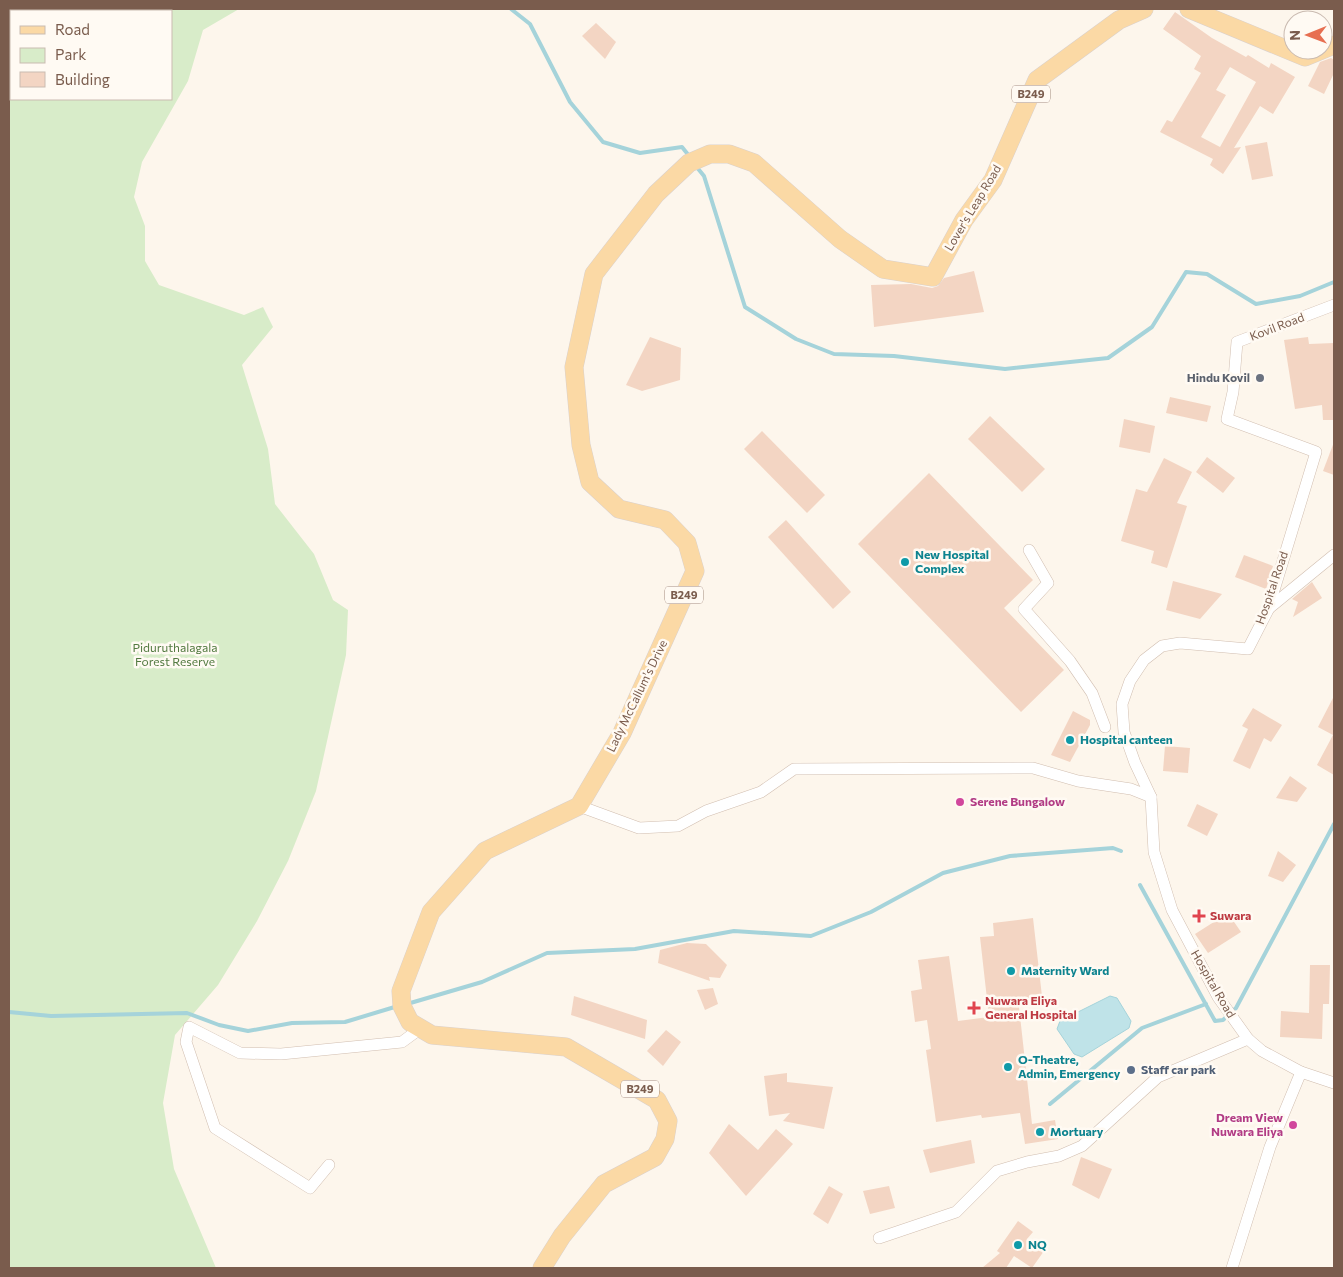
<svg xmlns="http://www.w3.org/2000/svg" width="1343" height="1277" font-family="Commissioner,sans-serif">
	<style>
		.green { fill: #d8ecc9; fill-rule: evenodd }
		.water { fill: #bfe3e8; stroke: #a5d3da }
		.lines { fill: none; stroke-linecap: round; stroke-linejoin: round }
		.stream { stroke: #a5d3da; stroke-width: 4 }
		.building { fill: #f3d5c3; fill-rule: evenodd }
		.minor-casing { stroke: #d1beb0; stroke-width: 12 }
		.primary-casing { stroke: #dad1cd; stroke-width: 19 }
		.minor { stroke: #fff; stroke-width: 11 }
		.primary { stroke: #fbd9a5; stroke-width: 18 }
		.worship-dot { fill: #6b7280; stroke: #fffaf3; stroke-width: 2 }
		.culture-dot { fill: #0f9aa8; stroke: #fffaf3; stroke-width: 2 }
		.hotel-dot { fill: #d1479c; stroke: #fffaf3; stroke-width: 2 }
		.health-dot { fill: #e0444e; stroke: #fffaf3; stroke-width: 2 }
		.service-dot { fill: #5c6f8a; stroke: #fffaf3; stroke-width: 2 }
		.labels { text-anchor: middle; stroke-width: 5; stroke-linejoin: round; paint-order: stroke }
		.shield { fill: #fffaf3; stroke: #a28b7f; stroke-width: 1 }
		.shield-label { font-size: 11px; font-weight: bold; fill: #7a5c4d }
		.street-label { font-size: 12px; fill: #7a5c4d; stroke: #fffaf3 }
		.worship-label { font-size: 12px; font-weight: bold; fill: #5b616d; stroke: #fffaf3; text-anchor: end }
		.culture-label { font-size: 12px; font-weight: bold; fill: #0d838f; stroke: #fffaf3; text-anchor: start }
		.park-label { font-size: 12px; fill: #537a41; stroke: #fffaf3 }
		.hotel-label { font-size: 12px; font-weight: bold; fill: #b23c85; stroke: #fffaf3; text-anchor: start }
		.health-label { font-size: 12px; font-weight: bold; fill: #be3a42; stroke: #fffaf3; text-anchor: start }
		.service-label { font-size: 12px; font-weight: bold; fill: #4e5e75; stroke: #fffaf3; text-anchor: start }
	</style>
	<rect width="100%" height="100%" fill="#fdf6ec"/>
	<path class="green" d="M9,9h230l-36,21 -15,51 -46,81 -8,35 11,29v35l14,24 85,30 19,-8 10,20 -31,38 26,84 7,55 39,50 19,46 15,10 -2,45 -30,136 -28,70 -31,60 -39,64 -43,50 -12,68 11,66 42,99h-207zM11,11h160v88h-160z"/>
	<path class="water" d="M1110,996l7,2 14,23 -2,7 -47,29 -8,-3 -17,-25 3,-8z"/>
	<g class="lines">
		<g class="stream">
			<path d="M511,9l19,15 40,78 33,40 37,11 42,-6 8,10"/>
			<path d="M695,165l9,11 41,131 51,32 38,15 60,2 111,13 103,-11 44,-31 34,-55 21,2 49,30 44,-8 34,-14"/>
			<path d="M1140,885l75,136 8,-1 13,-12 98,-184"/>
			<path d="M407,1004l75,-22 65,-29 88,-4 99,-18 77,5 60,-24 72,-39 67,-17 103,-8 8,3"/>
			<path d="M9,1012l42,4 136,-3 32,12 29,6 44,-8 53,-1 53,-16"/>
			<path d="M1050,1104l92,-76 64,-24"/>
		</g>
	</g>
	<g class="building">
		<path d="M1175,12l37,26 34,19 2,-2 21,13 2,-5 24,14 -22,37 -13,-8 -26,42 7,-1 -18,27 -13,-9 3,-6 -53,-27 7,-12 5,2 29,-49 -7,-4 7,-13 -38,-27zM1230,67l26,15 -36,65 -19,-10 25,-42 -10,-5z"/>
		<path d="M596,23l20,19 -11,17 -23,-23z"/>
		<path d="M1331,58l3,2v13l-10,21 -16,-8 12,-24z"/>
		<path d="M1267,142l6,34 -21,4 -7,-34z"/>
		<path d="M974,271l10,41 -110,15 -3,-42 40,-1 21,4 6,-2 6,-8z"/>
		<path d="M650,337l31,11 -1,32 -38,11 -16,-6z"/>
		<path d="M1308,337l1,7 25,-1v77h-11l-1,-15 -27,4 -11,-69z"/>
		<path d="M1170,397l41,9 -4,16 -41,-9z"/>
		<path d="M990,416l55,53 -23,23 -54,-53z"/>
		<path d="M1124,419l31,7 -5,27 -31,-6z"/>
		<path d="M762,431l63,64 -18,18 -63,-64z"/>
		<path d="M1334,442v33l-11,-4z"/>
		<path d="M1207,457l28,21 -12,15 -27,-21z"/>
		<path d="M1164,458l28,14 -15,31 10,3 -20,62 -16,-5 3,-12 -33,-10 15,-52 11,3z"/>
		<path d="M929,473l104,107 -29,28 60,62 -43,42 -163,-168z"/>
		<path d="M786,520l65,72 -18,17 -65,-72z"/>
		<path d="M1244,555l29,11 -7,23 -31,-12z"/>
		<path d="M1173,581l49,13 -22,25 -34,-9z"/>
		<path d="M1312,582l10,16 -29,19 5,-15 -6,-3z"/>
		<path d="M1334,696v79l-17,-10 16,-30 -15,-8z"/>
		<path d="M1253,708l29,17 -11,17 -7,-4 -14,31 -17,-8 15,-32 -6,-3z"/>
		<path d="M1073,711l17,9v5l-20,37 -19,-7z"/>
		<path d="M1165,746l25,2 -2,25 -25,-2z"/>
		<path d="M1290,776l17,12 -10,14 -21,-4z"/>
		<path d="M1197,804l21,10 -11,22 -20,-10z"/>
		<path d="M1278,851l18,14 -13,17 -15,-6z"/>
		<path d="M1228,913l13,19 -33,21 -13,-19z"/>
		<path d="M1033,918l10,87 -24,2 13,117 23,-4 3,19 -33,5 -5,-31 -38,5 -1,-3 -45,7 -10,-72 5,-1 -4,-29 -12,2 -4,-31 11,-2 -4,-29 31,-4 9,65 31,-4 -9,-80 14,-1 -1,-13z"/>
		<path d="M687,943l19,1 21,21 -7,13 -11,-1 1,4 -52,-18 2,-13z"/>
		<path d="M1310,965h20l-1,39h-6l-1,35 -42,-2 1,-26 28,2z"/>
		<path d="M713,988l5,16 -13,6 -8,-20z"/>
		<path d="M574,996l73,24 -2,19 -74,-24z"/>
		<path d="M666,1030l15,12 -18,24 -16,-15z"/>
		<path d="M787,1073v9l46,5 -9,42 -41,-8 7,-8 -21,3 -5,-40z"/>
		<path d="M729,1124l29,26 18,-21 17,15 -47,52 -37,-43z"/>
		<path d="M971,1140l4,23 -45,10 -7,-23z"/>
		<path d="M1081,1157l31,12 -13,30 -27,-14z"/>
		<path d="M829,1186l14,8 -15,30 -15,-10z"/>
		<path d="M889,1186l6,22 -25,6 -7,-23z"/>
		<path d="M1018,1221l15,11 -6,7 17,12 -12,17 -18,-12 -8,12h-24l18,-15 -3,-2z"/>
	</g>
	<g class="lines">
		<g class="minor-casing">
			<g id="minor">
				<path d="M1334,305l-97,37 -4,50 -6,27 89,33 -48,158 -20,39 -68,-6 -18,3 -18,14 -14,21 -8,23 2,28 11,31 16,34 3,55 18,58 46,87 30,42 14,12 39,21 33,11"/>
				<path d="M1029,550l19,33 -24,26 46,52 22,32 13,34"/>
				<path d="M1268,609l66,-54"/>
				<path d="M579,806l60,22 39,-2 28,-15 55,-19 33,-23 239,-1 45,13 53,8 20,8"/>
				<path d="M329,1165l-19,23 -95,-60 -29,-86 3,-15 51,26 41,1 121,-12 19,-14"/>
				<path d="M879,1238l77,-26 41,-41 30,-9 32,-6 23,-10 76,-69 90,-38"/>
				<path d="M1232,1268l38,-121 31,-75"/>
			</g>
		</g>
		<g class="primary-casing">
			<g id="primary">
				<path d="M1189,9l116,48 29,-12"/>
				<path d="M542,1268l20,-32 42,-52 51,-27 10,-18 3,-18 -11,-21 -91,-53 -134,-12 -22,-13 -8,-16 -1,-15 30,-79 54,-61 94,-45 43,-73 73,-162 -8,-28 -22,-23 -46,-11 -29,-27 -9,-37 -7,-78 20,-93 62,-80 33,-31 21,-9h19l25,9 86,76 43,30 50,8 31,-57 29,-40 44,-100 82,-60 25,-11"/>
			</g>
		</g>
		<use href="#minor" class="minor"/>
		<use href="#primary" class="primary"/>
	</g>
	<circle class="worship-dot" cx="1260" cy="378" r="5"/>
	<g class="culture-dot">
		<circle cx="905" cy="562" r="5"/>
		<circle cx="1070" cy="740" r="5"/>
		<circle cx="1011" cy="971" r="5"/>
		<circle cx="1008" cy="1067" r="5"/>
		<circle cx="1040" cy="1132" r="5"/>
		<circle cx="1018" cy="1245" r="5"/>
	</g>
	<g class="hotel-dot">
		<circle cx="960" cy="802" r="5"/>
		<circle cx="1293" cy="1125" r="5"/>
	</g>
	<g class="health-dot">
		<path d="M1196.5 908.5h5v5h5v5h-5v5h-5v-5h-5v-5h5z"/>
		<path d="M971.5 1000.5h5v5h5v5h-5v5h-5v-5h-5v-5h5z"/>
	</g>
	<circle class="service-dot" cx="1131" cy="1070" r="5"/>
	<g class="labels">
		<g class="shield">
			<rect x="1012" y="85.5" width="38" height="17" rx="4"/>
			<rect x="665" y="586.5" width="38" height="17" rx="4"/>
			<rect x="621" y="1080.5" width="38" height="17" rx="4"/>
		</g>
		<g class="shield-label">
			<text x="1031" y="98">B249</text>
			<text x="684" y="599">B249</text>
			<text x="640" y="1093">B249</text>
		</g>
		<g class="street-label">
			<text transform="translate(973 208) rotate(-59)" y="4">Lover's Leap Road</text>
			<text transform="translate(1277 327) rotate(-21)" y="4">Kovil Road</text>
			<text transform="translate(1272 588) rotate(-71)" y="4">Hospital Road</text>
			<text transform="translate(637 696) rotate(-64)" y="4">Lady McCallum's Drive</text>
			<text transform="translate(1213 984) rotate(60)" y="4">Hospital Road</text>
		</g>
		<g class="worship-label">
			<text x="1250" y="382">Hindu Kovil</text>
		</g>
		<g class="culture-label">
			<text x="915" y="559">New Hospital<tspan x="915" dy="14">Complex</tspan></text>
			<text x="1080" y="744">Hospital canteen</text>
			<text x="1021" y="975">Maternity Ward</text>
			<text x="1018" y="1064">O-Theatre,<tspan x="1018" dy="14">Admin, Emergency</tspan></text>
			<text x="1050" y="1136">Mortuary</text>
			<text x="1028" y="1249">NQ</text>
		</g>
		<g class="park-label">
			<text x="175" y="652">Piduruthalagala<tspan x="175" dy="14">Forest Reserve</tspan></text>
		</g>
		<g class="hotel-label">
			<text x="970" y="806">Serene Bungalow</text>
			<text x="1283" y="1122" text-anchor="end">Dream View<tspan x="1283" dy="14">Nuwara Eliya</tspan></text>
		</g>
		<g class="health-label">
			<text x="1210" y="920">Suwara</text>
			<text x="985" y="1005">Nuwara Eliya<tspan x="985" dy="14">General Hospital</tspan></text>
		</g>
		<g class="service-label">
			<text x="1141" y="1074">Staff car park</text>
		</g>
	</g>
	<rect width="1343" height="1277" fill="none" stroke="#7a5c4d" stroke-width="20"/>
	<rect x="10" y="10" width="162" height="90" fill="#fffaf3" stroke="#cabbb1"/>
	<rect x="20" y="26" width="25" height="8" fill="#fbd9a5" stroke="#cabbb1"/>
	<text x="55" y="35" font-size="15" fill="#7a5c4d">Road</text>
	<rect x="20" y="48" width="25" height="15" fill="#d8ecc9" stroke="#cabbb1"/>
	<text x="55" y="60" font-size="15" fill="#7a5c4d">Park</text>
	<rect x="20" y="72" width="25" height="15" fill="#f3d5c3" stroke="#cabbb1"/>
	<text x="55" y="85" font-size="15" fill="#7a5c4d">Building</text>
	<g transform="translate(1308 35) rotate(269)"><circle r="24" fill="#fffaf3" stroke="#cabbb1"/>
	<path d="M0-4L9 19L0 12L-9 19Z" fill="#e76f51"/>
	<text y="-8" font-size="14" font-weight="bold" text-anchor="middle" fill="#7a5c4d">N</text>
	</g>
</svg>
